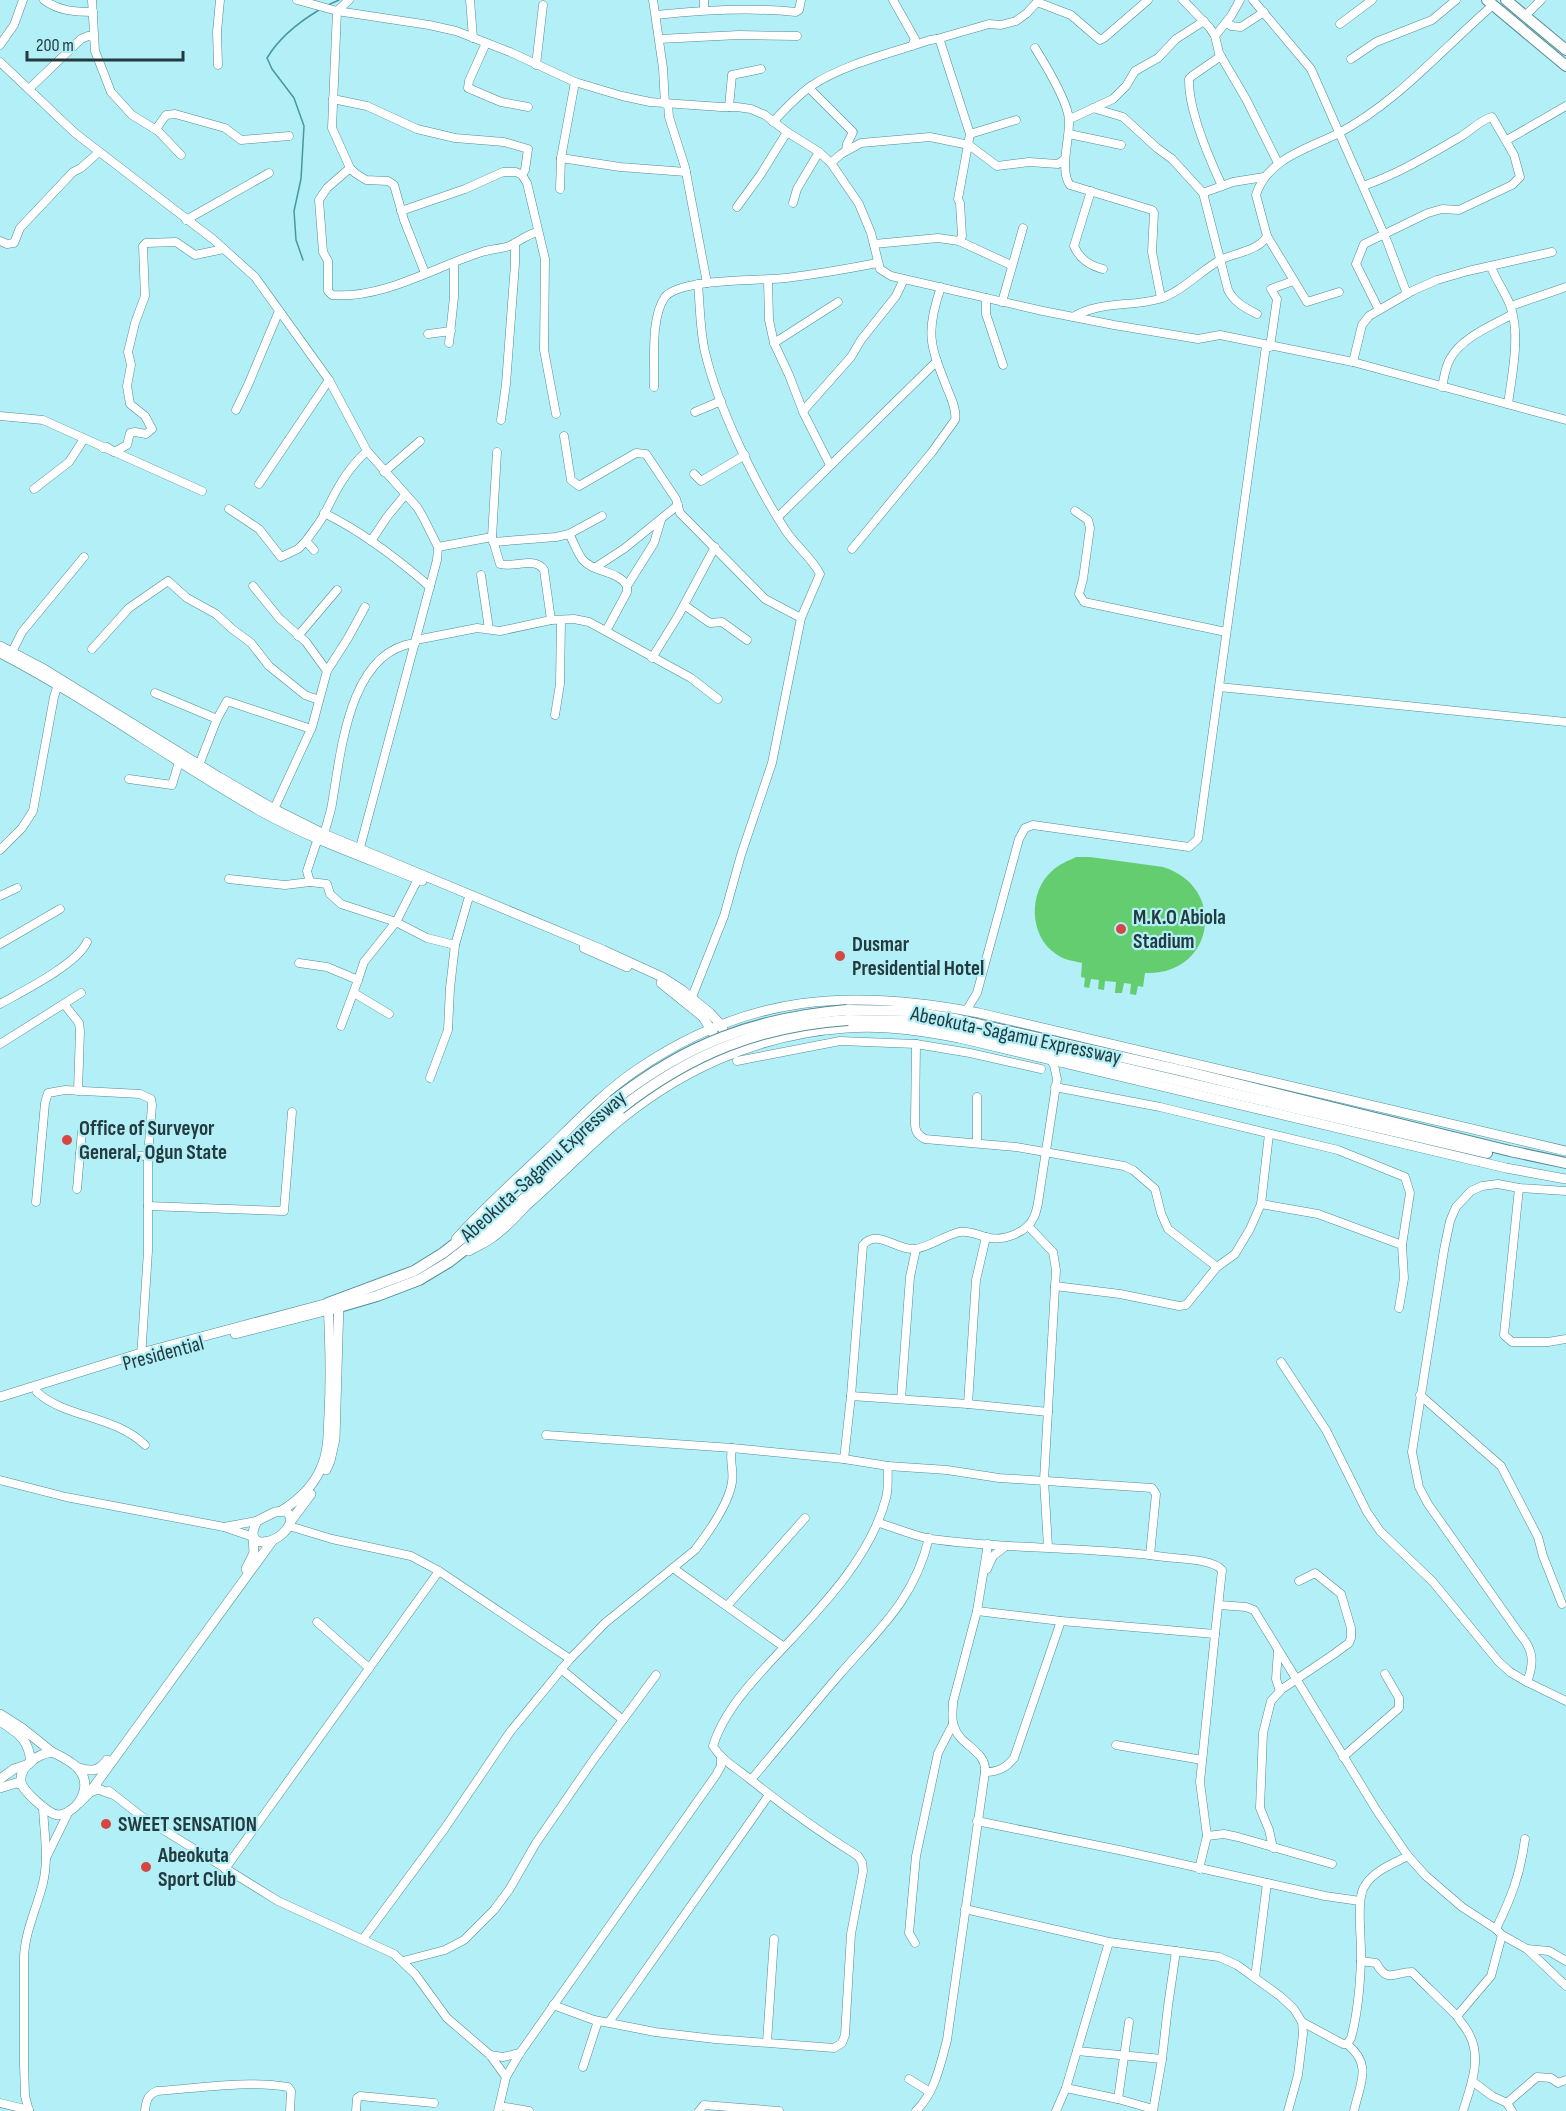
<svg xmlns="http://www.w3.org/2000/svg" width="1566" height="2111" font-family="'Sofia Sans Condensed',sans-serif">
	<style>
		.green { fill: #64cd6f }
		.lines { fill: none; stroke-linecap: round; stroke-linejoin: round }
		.stream { stroke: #4798a1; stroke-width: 1.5 }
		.minor-casing { stroke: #538c94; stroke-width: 9 }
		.major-casing { stroke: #538c94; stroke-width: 10 }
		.highway-casing { stroke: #538c94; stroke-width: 12 }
		.minor { stroke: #fff; stroke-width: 8 }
		.major { stroke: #fff; stroke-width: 9 }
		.highway { stroke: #fff; stroke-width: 10 }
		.highway-bridge-casing { stroke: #538c94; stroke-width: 12; stroke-linecap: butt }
		.highway-bridge { stroke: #fff; stroke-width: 10 }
		.poi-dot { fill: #d64743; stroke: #b3eff7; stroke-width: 2 }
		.labels { text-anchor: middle; stroke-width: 4.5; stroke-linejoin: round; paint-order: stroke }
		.poi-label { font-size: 21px; font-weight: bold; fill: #233b3e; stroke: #b3eff7; text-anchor: start }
		.street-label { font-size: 21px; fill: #233b3e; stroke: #b3eff7 }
	</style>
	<rect width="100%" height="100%" fill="#b3eff7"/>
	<path class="green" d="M1076,857h14l73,10c65,20 52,109 -18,106l-2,14 -5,-1 -2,9 -6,-1 1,-10 -7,-1 -2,10h-7l1,-11 -11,-1 -1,9 -6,-1 1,-9 -8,-1 -2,9 -5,-1 1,-9 -4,-1 1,-14c-9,-2 -18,-3 -26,-9 -27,-18 -28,-62 -4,-83 7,-7 16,-10 24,-14z"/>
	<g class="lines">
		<g class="stream">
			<path d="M328,5l11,-5"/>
			<path d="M303,260l-7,-20 -2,-29 7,-32 3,-53 -10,-28 -22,-29 -5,-11c12,-20 32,-36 52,-48"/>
		</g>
		<g class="minor-casing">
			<g id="minor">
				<path d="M44,0c15,11 31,12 49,12"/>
				<path d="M92,0l3,51 16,41 21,23 26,16 23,24"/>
				<path d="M297,0l40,11 92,14 27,6 54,21 65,30 47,14 28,6 71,5h16l14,2 14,6 22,17 32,20 12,11 28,41 12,29 9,36 11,7 152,35 71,14 84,14 22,-4 133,27 213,58"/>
				<path d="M349,0l-12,11 -5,117 18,40 5,5 11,7 22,1 6,4 10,35 21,53"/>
				<path d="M470,0l3,38"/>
				<path d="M653,0l10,68 2,36"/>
				<path d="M704,0v10"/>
				<path d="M893,0l22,39 -3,7"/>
				<path d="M1183,0l27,28 5,8 4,17 27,46 32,64"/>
				<path d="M1253,0l58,69 76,172 20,53"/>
				<path d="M1037,2l34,13 29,25 4,-2 44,-38"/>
				<path d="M656,15c47,-5 93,-8 140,-3l3,-2 2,-10"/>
				<path d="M1525,16l16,-16"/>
				<path d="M1227,21l4,5 10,1 23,-15"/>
				<path d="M1340,24l32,-24"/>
				<path d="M1215,36l16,-20 9,-16"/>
				<path d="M659,39l80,-4 58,1"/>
				<path d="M937,39l52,-15 12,1 15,-4 11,-8 12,-13"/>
				<path d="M486,43l-17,38 -1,7 33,14 27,5"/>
				<path d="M0,45l14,-20 9,-25"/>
				<path d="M1035,48c10,16 33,54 34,72 1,18 -10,50 1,65l82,25 2,3 -2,39 9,46"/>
				<path d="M1221,56l-29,20 -3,3c-1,30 20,79 33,107"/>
				<path d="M1351,59l25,-17 56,-22 24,-20"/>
				<path d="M0,62l75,71 139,107 41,37 74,103 38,71 50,56 6,10 15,30 -1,13 -79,295"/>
				<path d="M218,65l-1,-33 3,-32"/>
				<path d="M536,65l7,-60"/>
				<path d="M575,82l-14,76 59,9 66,5"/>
				<path d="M809,88l44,44 -6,12 -1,7"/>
				<path d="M29,89l52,-50 7,-3 5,1"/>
				<path d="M333,99l34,7 50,23 38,9 49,4 24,7 -3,21 -3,5"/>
				<path d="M668,104l1,13 16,50 22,116"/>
				<path d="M729,107l3,-32 29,-6"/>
				<path d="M1093,108l30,9 34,31 15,11 31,34 25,97c6,12 17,18 29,24"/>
				<path d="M1070,119l43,-20 13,-13 9,-15 23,-13 18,-19 28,-18"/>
				<path d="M773,122c12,-13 24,-26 38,-36 33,-22 81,-33 119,-46l7,-1 3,2 30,93 -12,65 2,4 2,33 -3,5"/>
				<path d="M156,129l10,-14 9,-1 50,14 16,12 48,-4"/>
				<path d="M970,134l46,-14"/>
				<path d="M1069,134l52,11"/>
				<path d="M1507,140l59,-34"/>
				<path d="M831,163l10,-9 20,-11 69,-6 39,8 28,21 32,-4 29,2 7,-5"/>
				<path d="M350,168l-23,20 -8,12 4,52 5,9v30l4,4c52,4 102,-28 150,-43 9,-3 18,-3 27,-6 10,-4 18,-12 29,-14"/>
				<path d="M1363,186c35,-12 66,-31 97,-49 11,-6 20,-17 32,-20l22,38 6,22 -8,8 -53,25 -17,-1 -14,4 -64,31 -8,20 23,46"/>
				<path d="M560,189l1,-31"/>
				<path d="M1091,191l-17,55c5,12 16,20 29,23"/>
				<path d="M1203,193l30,-11 31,-5"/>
				<path d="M793,203l4,-14 22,-37"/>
				<path d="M737,207l24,-33 26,-42"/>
				<path d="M401,211l64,-22 38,-17h13l6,3 5,8 18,76 -1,91 12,64"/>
				<path d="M186,220l83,-47"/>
				<path d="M1267,236l40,66 32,-10"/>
				<path d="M0,241l7,3 7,-1 6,-15 53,-56 8,-4 18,-16"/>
				<path d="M874,244l64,-6 21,3 52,24"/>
				<path d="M1491,267c5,13 14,25 19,38 11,28 2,70 -2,99"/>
				<path d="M768,280l1,40 5,23 15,32 15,39 26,51"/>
				<path d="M986,298v16l17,51"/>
				<path d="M1002,302l21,-74"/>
				<path d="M1511,306l55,-19"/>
				<path d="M1073,317c26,-16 58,-10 86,-18 23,-7 42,-29 63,-40 14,-6 38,-9 45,-23l-11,-41c11,-36 51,-46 81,-61 61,-32 105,-85 156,-129"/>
				<path d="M428,334l23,-3"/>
				<path d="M449,343l5,-46v-34"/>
				<path d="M774,343l64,-41"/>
				<path d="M1270,347l7,-48 -6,-10 22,-8"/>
				<path d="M1353,362l9,-37 7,-9 43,-25 25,-11 31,-9 84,-19"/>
				<path d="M654,387c1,-25 -4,-69 11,-90 15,-19 97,-16 121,-19 31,-4 61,-9 91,-15"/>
				<path d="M1442,387c2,-9 3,-19 8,-28 11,-21 41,-33 61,-44"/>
				<path d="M236,410l12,-25 31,-74"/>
				<path d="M803,411l48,-54 10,-17 35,-44 8,-17"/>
				<path d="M695,412l26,-11"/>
				<path d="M0,416l43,4 159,71"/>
				<path d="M501,420l5,-36 9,-120v-21"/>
				<path d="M564,436l7,44 8,6 57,-33 10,1 30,45 4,14 85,86 36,19"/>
				<path d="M103,448l4,-1 7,5 13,-7 3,-12 5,-1 11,2 6,-5 -7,-13 -15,-12 -3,-18 4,-21 -3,-13 7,-29 10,-27 -2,-50 3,-3 30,-1 19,13 29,-6"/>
				<path d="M384,472l36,-31"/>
				<path d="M694,474l7,7 44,-26"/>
				<path d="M259,484l70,-104"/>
				<path d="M34,489l35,-27 15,-23"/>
				<path d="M229,509l30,20 22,28 17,-8 8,-8"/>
				<path d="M1075,511l13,9 2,8 -7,51 -4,15 5,8 142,30"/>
				<path d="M324,513c39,19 74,46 106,74"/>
				<path d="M778,517l159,-156"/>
				<path d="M569,534c5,8 8,19 14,26 11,13 35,10 44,26v6l-21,39"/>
				<path d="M492,537l8,27c14,4 35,-8 44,6l7,50"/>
				<path d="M371,541l16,-24 18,-22"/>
				<path d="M493,542l63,-5 13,-3 33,-18"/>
				<path d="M438,547l54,-10 5,-85"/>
				<path d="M852,549l80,-97 23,-32c2,-10 -4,-22 -8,-32 -17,-43 -22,-55 -6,-101"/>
				<path d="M314,550l-8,-9c6,-9 14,-18 19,-28 11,-23 22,-44 42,-62"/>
				<path d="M596,567l29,-19 53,-43"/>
				<path d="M481,575l8,54"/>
				<path d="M253,586l26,32 27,24 21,29"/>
				<path d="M627,586l27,-43 7,-23"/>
				<path d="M684,605l26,18 12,-1 25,18"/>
				<path d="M298,636l39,-46"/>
				<path d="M416,640l61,-12 23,3 51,-11 23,-1 15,3 102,56 27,21"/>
				<path d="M92,649l37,-41 39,-27 19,17 29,16 15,14 20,15 18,23 36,29 14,5"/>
				<path d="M12,652l10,-20 62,-75"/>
				<path d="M652,658l26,-42 37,-69"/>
				<path d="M1219,687l347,35"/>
				<path d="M155,693l62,26"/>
				<path d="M555,715l5,-31 1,-64"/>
				<path d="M199,765l18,-46 10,-18 84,28"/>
				<path d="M129,779l43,6 7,-23"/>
				<path d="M274,809l38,-82 15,-56 21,-33 17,-31"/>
				<path d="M318,838l-11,33 3,11 17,2 3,10 11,10 55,18 31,16 28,7"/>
				<path d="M323,840c2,-12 7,-24 9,-36 9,-52 17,-153 83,-161"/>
				<path d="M0,850l22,-22 11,-17 21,-114 5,-16"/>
				<path d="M229,879l56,6 25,-3"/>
				<path d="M0,896l17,-8"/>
				<path d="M0,944l60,-35"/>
				<path d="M299,963l28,4 31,13 6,-18 32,-40 22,-43"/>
				<path d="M354,993l35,21"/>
				<path d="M692,997l32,-81 17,-61 31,-92 29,-145 19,-44c-8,-16 -24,-28 -34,-43 -31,-47 -68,-124 -81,-179 -5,-21 -5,-46 -7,-68"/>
				<path d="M0,1004c23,-13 76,-39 87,-62"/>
				<path d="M64,1004l15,19 1,8 -2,60"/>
				<path d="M966,1011l11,-18 42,-154 6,-11 8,-3 156,22 9,-8 68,-493"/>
				<path d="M341,1026l17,-46"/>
				<path d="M0,1044l81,-51"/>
				<path d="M916,1044l-1,79c0,9 3,12 10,16l91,8 108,19 9,4 22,19 6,24 7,16 49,38"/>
				<path d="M737,1061l103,-20 76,3 54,9 71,16"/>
				<path d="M430,1078l18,-48 2,-42 5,-43 13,-45"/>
				<path d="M1055,1087l105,20 178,43 67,27 5,16 -8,52 2,33 -5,30"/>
				<path d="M977,1142v-45"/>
				<path d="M80,1153l68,3"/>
				<path d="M1519,1188l-15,147 8,7h36l18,-3"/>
				<path d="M77,1189l5,-58"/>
				<path d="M1566,1191l-47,-3 -21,-4 -16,2 -11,5 -15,16 -6,14 -6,29 -32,202 7,35 9,17 91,129c14,16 16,28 8,49l39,19"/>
				<path d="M36,1202l9,-99 3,-10 17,-3 75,4 11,5 1,6 -4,51v95l-7,107"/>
				<path d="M1261,1204l57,10 84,31"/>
				<path d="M148,1206l136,5 8,-99"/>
				<path d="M1028,1226l25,26 3,18 -12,210 4,67"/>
				<path d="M1055,1286l65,8 59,12 7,-1 31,-38 18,-13 15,-25 11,-25 8,-70"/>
				<path d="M1281,1362l45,68 41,82 13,19 53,51 65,79 12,11 17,10"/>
				<path d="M37,1392c28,26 77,23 108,53"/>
				<path d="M1420,1395l81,71 37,71 5,19 19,48"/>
				<path d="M851,1396l117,8 80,8"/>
				<path d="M901,1399l9,-122 6,-28"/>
				<path d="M968,1404l8,-124 10,-43"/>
				<path d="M546,1435l186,13"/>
				<path d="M844,1459l7,-63 12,-151c14,-17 34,6 52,4 14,-2 29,-13 44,-17 10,-2 18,3 27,5 16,5 41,-4 48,-20 2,-4 3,-9 4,-14l19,-124 -3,-14 -5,-7"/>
				<path d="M0,1480l66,17 158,30 29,10"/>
				<path d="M879,1523c17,5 35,13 52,16 78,11 157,7 234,18 15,2 48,2 57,13l-7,64 -154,-13 -84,-10"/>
				<path d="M289,1526l43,13 79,17 28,15 131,88"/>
				<path d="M224,1527l33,-6"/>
				<path d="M673,1568l111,79"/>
				<path d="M987,1569l6,-13 13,-10"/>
				<path d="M1219,1605l27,2 8,3 123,201 31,45 18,20 36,31 34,22 6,6 25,14 22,2 17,10"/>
				<path d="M727,1606l78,-88"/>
				<path d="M317,1622l52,46"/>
				<path d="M1278,1650l-2,29 4,12"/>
				<path d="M561,1669l62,51"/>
				<path d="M1116,1745l86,15"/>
				<path d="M1343,1757l56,-49v-10l-14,-24"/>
				<path d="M985,1772c13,0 21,-4 29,-14l47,-137"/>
				<path d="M751,1780c29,-35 59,-71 89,-106 39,-45 74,-74 89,-136"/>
				<path d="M109,1791l32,25 137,85 116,53 21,20 32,44 43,37 16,22"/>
				<path d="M977,1821l142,29 206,46 35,5"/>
				<path d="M1207,1836l17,-2 14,3 94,27"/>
				<path d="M1273,1848l-4,-18 -9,-22 3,-75 8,-32 11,-12 52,-35 15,-11 2,-5v-10l-10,-34 -26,-21 -16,8"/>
				<path d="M46,1858l23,-47"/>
				<path d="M225,1869l214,-298"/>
				<path d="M1199,1869l8,-33 -7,-54 15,-148"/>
				<path d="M965,1909l144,33 110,15 18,8 43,31 14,13 8,13 1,12 -5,41 -10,36"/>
				<path d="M1496,1929c16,-33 24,-54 29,-90"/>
				<path d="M363,1939l82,-111 65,-96 60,-73 35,-36 90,-73c13,-17 34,-47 37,-68 2,-12 -3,-22 0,-34l112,11 44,7 59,4 52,8 153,10 4,6 -6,61"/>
				<path d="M915,1943l-6,-10 7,-77 22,-103 15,-29"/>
				<path d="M1527,1949l39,37"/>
				<path d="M403,1961l42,-11 19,-10 30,-30 15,-20 27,-47 58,-84 62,-84"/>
				<path d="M1361,1961l15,2c12,21 17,9 36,9 15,15 30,29 45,44"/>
				<path d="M1255,1978l12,-95"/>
				<path d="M553,2005l41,15 61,12 60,7 119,9 8,-5 3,-8 6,-101 12,-63 -1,-9 -4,-6c-37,-23 -72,-48 -107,-76 -13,-11 -29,-19 -38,-34 9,-29 29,-53 49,-75 45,-50 107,-106 124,-173 3,-10 1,-22 2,-32"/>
				<path d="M609,2022l160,-227"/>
				<path d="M1302,2022l41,22h4l4,-6c7,-25 9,-51 10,-78 1,-17 -5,-59 3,-73 9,-16 28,-23 44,-31"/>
				<path d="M767,2042l7,-103"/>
				<path d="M1347,2044c26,21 13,39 7,67"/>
				<path d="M1077,2051l85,8"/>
				<path d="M490,2055l13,2 17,-4"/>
				<path d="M583,2067l15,-46"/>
				<path d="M909,2079l21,13"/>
				<path d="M1472,2081l20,15 15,7 5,8"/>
				<path d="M1066,2088l52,11 35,10"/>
				<path d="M1118,2099l11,-77"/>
				<path d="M0,2103l29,7"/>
				<path d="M1507,2103l30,-26 14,1 7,5 8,-3"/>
				<path d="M500,2106l29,5"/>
				<path d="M29,2111l-4,-15 -1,-33v-106c1,-26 13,-49 19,-74 6,-25 1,-51 0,-76"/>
				<path d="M145,2111c1,-11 3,-16 12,-20 44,-3 88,-11 131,-4l3,4 -1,20"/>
				<path d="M356,2111l1,-13 3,-2 74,7"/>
				<path d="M498,2111l8,-34 14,-24 196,-278 5,-9v-9"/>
				<path d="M699,2111l5,-6 75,6"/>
				<path d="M916,2111c19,-19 24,-45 31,-71l38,-268c2,-22 -26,-26 -31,-46 -3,-7 -1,-16 -1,-24l24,-91 11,-67"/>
				<path d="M1056,2111l10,-23 43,-146"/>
				<path d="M1153,2111l9,-52 6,-53 8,-55"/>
				<path d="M1463,2111c7,-23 19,-51 7,-75 -3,-7 -9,-13 -13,-20l34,-40 11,-41"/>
			</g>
		</g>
		<g class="major-casing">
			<g id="major">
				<path d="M0,646l44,23 175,108 55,32 50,25 279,116 59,27 20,13 28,23 11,12 8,18"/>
				<path d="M0,653c91,47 173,109 262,159 51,28 107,47 160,69"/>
				<path d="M584,948l43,19"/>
				<path d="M661,983l42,34 10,16"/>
				<path d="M456,1239c28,-31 60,-60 91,-89 28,-27 56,-57 88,-79 112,-77 214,-83 344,-58l587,138"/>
				<path d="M469,1251c8,-5 17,-8 24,-14 12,-8 23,-20 33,-31 27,-24 53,-50 80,-74 68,-60 150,-98 241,-104 38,-3 75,3 112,10l547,130 60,11"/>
				<path d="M235,1334l94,-24"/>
				<path d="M0,1397l141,-44 187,-50c2,37 3,74 1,111 -1,17 0,37 -8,54 -8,19 -22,32 -40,43"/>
				<path d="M326,1470l4,-9 5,-22 4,-137"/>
				<path d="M286,1511l5,6c0,25 -52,39 -34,4l18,-9z"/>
				<path d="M291,1521l20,-27"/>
				<path d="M246,1569l8,-16 -1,-16"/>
				<path d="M0,1714l22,14 30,24"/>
				<path d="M0,1721c19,13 28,17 31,41"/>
				<path d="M52,1752c17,8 37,18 32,39 -2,8 -7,15 -13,19 -4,3 -8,5 -13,5 -10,-1 -35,-24 -37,-33 -2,-17 18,-28 31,-30z"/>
				<path d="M79,1768c13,4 20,3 28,-8"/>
				<path d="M0,1779l14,-10 15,-5"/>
				<path d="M0,1788l16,-5 5,1"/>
				<path d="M90,1792l8,-3 14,5"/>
				<path d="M79,1803l11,-11 183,-252"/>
			</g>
		</g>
		<g class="highway-casing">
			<g id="highway">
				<path d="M1487,0l79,66"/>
				<path d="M1506,0l60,50"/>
				<path d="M847,1010l60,1 48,8 224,51 331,81 56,12"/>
				<path d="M848,1020l59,1 54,9 526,123"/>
				<path d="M328,1303l86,-32 29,-18 40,-31 130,-121"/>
				<path d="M329,1310l48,-14 42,-16 30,-18 41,-32 130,-121"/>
			</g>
		</g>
		<use href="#minor" class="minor"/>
		<use href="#major" class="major"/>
		<use href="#highway" class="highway"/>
		<g class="highway-bridge-casing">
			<g id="highway-bridge">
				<path d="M613,1101c73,-57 141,-83 234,-91"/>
				<path d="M620,1109c70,-55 139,-83 228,-89"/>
			</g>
		</g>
		<use href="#highway-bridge" class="highway-bridge"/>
	</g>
	<g class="poi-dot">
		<circle cx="1121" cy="929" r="6"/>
		<circle cx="840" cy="956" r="6"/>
		<circle cx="67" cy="1140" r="6"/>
		<circle cx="106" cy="1824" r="6"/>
		<circle cx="146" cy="1867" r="6"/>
	</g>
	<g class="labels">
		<g class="poi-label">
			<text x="1133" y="924">M.K.O Abiola<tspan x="1133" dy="24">Stadium</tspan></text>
			<text x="852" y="951">Dusmar<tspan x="852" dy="24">Presidential Hotel</tspan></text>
			<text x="79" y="1135">Office of Surveyor<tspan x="79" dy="24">General, Ogun State</tspan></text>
			<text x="118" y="1831">SWEET SENSATION</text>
			<text x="158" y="1862">Abeokuta<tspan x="158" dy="24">Sport Club</tspan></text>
		</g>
		<g class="street-label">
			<text transform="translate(1016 1035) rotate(12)" y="7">Abeokuta-Sagamu Expressway</text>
			<text transform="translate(543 1166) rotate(-42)" y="7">Abeokuta-Sagamu Expressway</text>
			<text transform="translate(163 1353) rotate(-15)" y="7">Presidential</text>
		</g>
	</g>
	<path d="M27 51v9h156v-9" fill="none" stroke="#233b3e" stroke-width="3"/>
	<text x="36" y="51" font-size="18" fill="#233b3e" stroke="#b3eff7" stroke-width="4.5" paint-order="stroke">200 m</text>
</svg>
